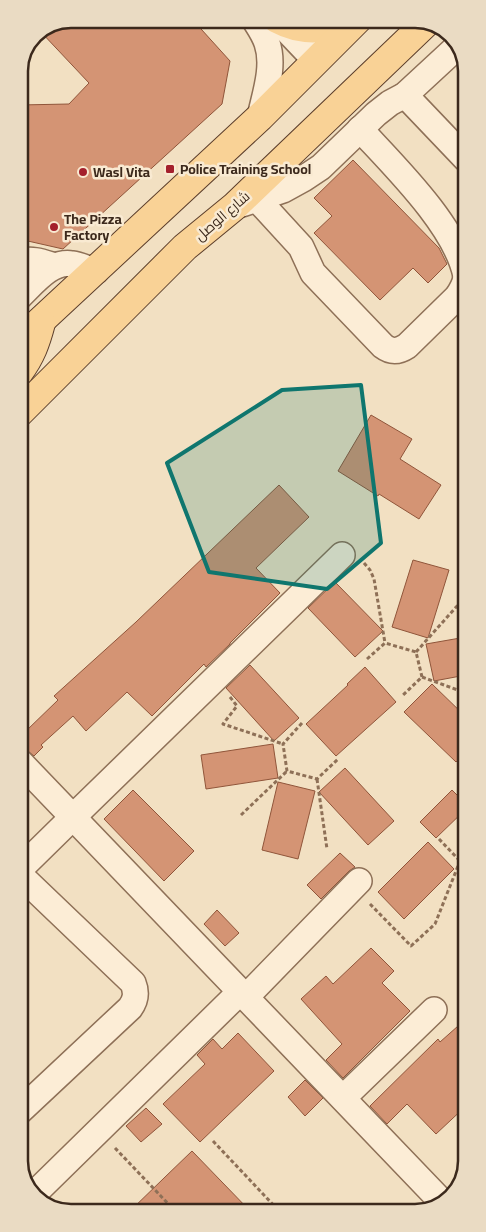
<svg xmlns="http://www.w3.org/2000/svg" width="486" height="1232" font-family="Georgia,Cairo,serif">
	<style>
		.building { fill: #d49474; stroke: #90553a }
		.lines { fill: none; stroke-linecap: round; stroke-linejoin: round }
		.minor-casing { stroke: #8e7057; stroke-width: 28 }
		.major-casing { stroke: #5c3e2b; stroke-width: 30 }
		.path { stroke: #8e7057; stroke-width: 3; stroke-dasharray: 4 2.5; stroke-linecap: butt }
		.minor { stroke: #fcedd6; stroke-width: 25 }
		.major { stroke: #f9d296; stroke-width: 28 }
		.marked { fill: #0f766e; fill-opacity: 0.2; stroke: #0f766e; stroke-width: 4; stroke-linejoin: round }
		.poi-dot { fill: #a4202c; stroke: #f9ead2; stroke-width: 2 }
		.labels { text-anchor: middle; stroke-width: 5; stroke-linejoin: round; paint-order: stroke }
		.poi-label { font-size: 14px; font-weight: bold; fill: #3c291c; stroke: #f9ead2; text-anchor: start }
		.street-label { font-size: 14px; fill: #3c291c; stroke: #f9ead2 }
		.rim { fill: none; stroke: #3c291c; stroke-width: 2.5 }
	</style>
	<rect width="100%" height="100%" fill="#f2e0c2"/>
	<g class="building">
		<path d="M71,19h121l38,42 -8,43 -159,145 -44,-10v-134l50,-1 20,-21 -49,-52z"/>
		<path d="M353,160l86,88 8,16 -19,19 -15,-15 -33,32 -66,-67 18,-17 -18,-18z"/>
		<path d="M371,415l41,24 -12,20 41,26 -22,34 -40,-25 -1,2 -40,-25z"/>
		<path d="M279,485l30,32 -53,51 24,25 -50,50v1l-24,23 -2,-3 -52,52 -25,-24 -41,39 -13,-15 -32,29 2,2 -9,9 -10,-8h-4v-23l6,6 32,-31 -4,-4 82,-74z"/>
		<path d="M413,560l36,10 -21,68 -36,-11z"/>
		<path d="M335,582l48,49 -28,26 -47,-49z"/>
		<path d="M466,637v38l-32,6 -8,-37z"/>
		<path d="M250,665l49,53 -25,23 -48,-53z"/>
		<path d="M365,667l31,35 -60,54 -30,-32 42,-39 -1,-1z"/>
		<path d="M432,684l34,33 1,35 -11,10 -52,-50z"/>
		<path d="M273,744l5,34 -72,11 -5,-34z"/>
		<path d="M345,768l49,53 -26,24 -49,-53z"/>
		<path d="M278,782l37,9 -17,68 -36,-9z"/>
		<path d="M133,790l61,61 -30,30 -60,-62z"/>
		<path d="M452,790l15,15v3l-31,30 -16,-16z"/>
		<path d="M428,842l26,27 -50,50 -26,-27z"/>
		<path d="M340,853l15,14 -6,4 -28,28 -14,-14z"/>
		<path d="M217,910l22,23 -14,13 -21,-22z"/>
		<path d="M371,948l23,23 -12,12 28,28 -67,67 -17,-18 16,-16 -41,-45 25,-23 7,8z"/>
		<path d="M467,1018v87l-31,29 -29,-30 -20,20 -17,-18 68,-67 2,3z"/>
		<path d="M238,1033l36,38 -74,71 -37,-38 42,-40 -8,-9 16,-16 9,10z"/>
		<path d="M305,1080l18,18 -18,18 -17,-19z"/>
		<path d="M146,1108l16,16 -21,18 -15,-16z"/>
		<path d="M192,1151l59,61 -123,1 36,-35z"/>
	</g>
	<g class="lines">
		<g class="minor-casing">
			<g id="minor">
				<path d="M254,19c5,8 10,15 13,24 8,23 -2,51 -7,74"/>
				<path d="M276,19l40,42"/>
				<path d="M405,95l61,64"/>
				<path d="M360,129c34,37 96,97 106,147"/>
				<path d="M257,199l44,48 12,26 70,73c8,6 15,6 24,0l50,-49c5,-7 8,-12 9,-20"/>
				<path d="M242,204l41,-14 20,-11 18,-12 55,-53 14,-11 15,-8 53,-49"/>
				<path d="M19,262c13,-4 23,0 36,4"/>
				<path d="M19,297c14,-13 32,-37 53,-33 8,1 16,5 24,7"/>
				<path d="M20,762l422,440"/>
				<path d="M20,869l53,-52 269,-262"/>
				<path d="M20,875l113,108c4,10 3,17 -3,25l-110,103"/>
				<path d="M246,997l113,-116"/>
				<path d="M343,1098l91,-88"/>
				<path d="M33,1195l207,-203"/>
			</g>
		</g>
		<g class="major-casing">
			<g id="major">
				<path d="M277,19c24,13 50,12 74,0"/>
				<path d="M19,341l241,-224 98,-98"/>
				<path d="M19,372c12,-16 17,-30 22,-49"/>
				<path d="M19,413l166,-166 50,-41 192,-184"/>
			</g>
		</g>
		<g class="path">
			<path d="M364,563l6,7 4,9 11,64"/>
			<path d="M416,652l50,-56"/>
			<path d="M367,659l18,-16 31,9 6,25 -19,18"/>
			<path d="M422,677l44,16"/>
			<path d="M230,697l7,9 -14,18 60,20"/>
			<path d="M302,723l-19,21 4,27 30,8 21,-20"/>
			<path d="M317,779l10,70"/>
			<path d="M241,815l46,-44"/>
			<path d="M439,839l21,22 7,-3"/>
			<path d="M370,904l41,42 24,-22 25,-63"/>
			<path d="M213,1141l67,71"/>
			<path d="M115,1148l62,65"/>
		</g>
		<use href="#minor" class="minor"/>
		<use href="#major" class="major"/>
	</g>
	<path class="marked" d="M361,385l20,158 -54,46 -118,-17 -42,-109 115,-73z"/>
	<g class="poi-dot">
		<rect x="165" y="164" width="10" height="10" rx="2.5"/>
		<circle cx="83" cy="172" r="5"/>
		<circle cx="54" cy="227" r="5"/>
	</g>
	<g class="labels">
		<g class="poi-label">
			<text x="180" y="174">Police Training School</text>
			<text x="93" y="177">Wasl Vita</text>
			<text x="64" y="224">The Pizza<tspan x="64" dy="16">Factory</tspan></text>
		</g>
		<g class="street-label">
			<text transform="translate(222 216) rotate(-41)" y="5">شارع الوصل</text>
		</g>
	</g>
	<path d="M0 0H486V1232H0ZM71 28H415A43 43 0 0 1 458 71V1161A43 43 0 0 1 415 1204H71A43 43 0 0 1 28 1161V71A43 43 0 0 1 71 28Z" fill="#eadbc3" fill-rule="evenodd"/>
	<path class="rim" d="M71 28H415A43 43 0 0 1 458 71V1161A43 43 0 0 1 415 1204H71A43 43 0 0 1 28 1161V71A43 43 0 0 1 71 28Z"/>
</svg>
